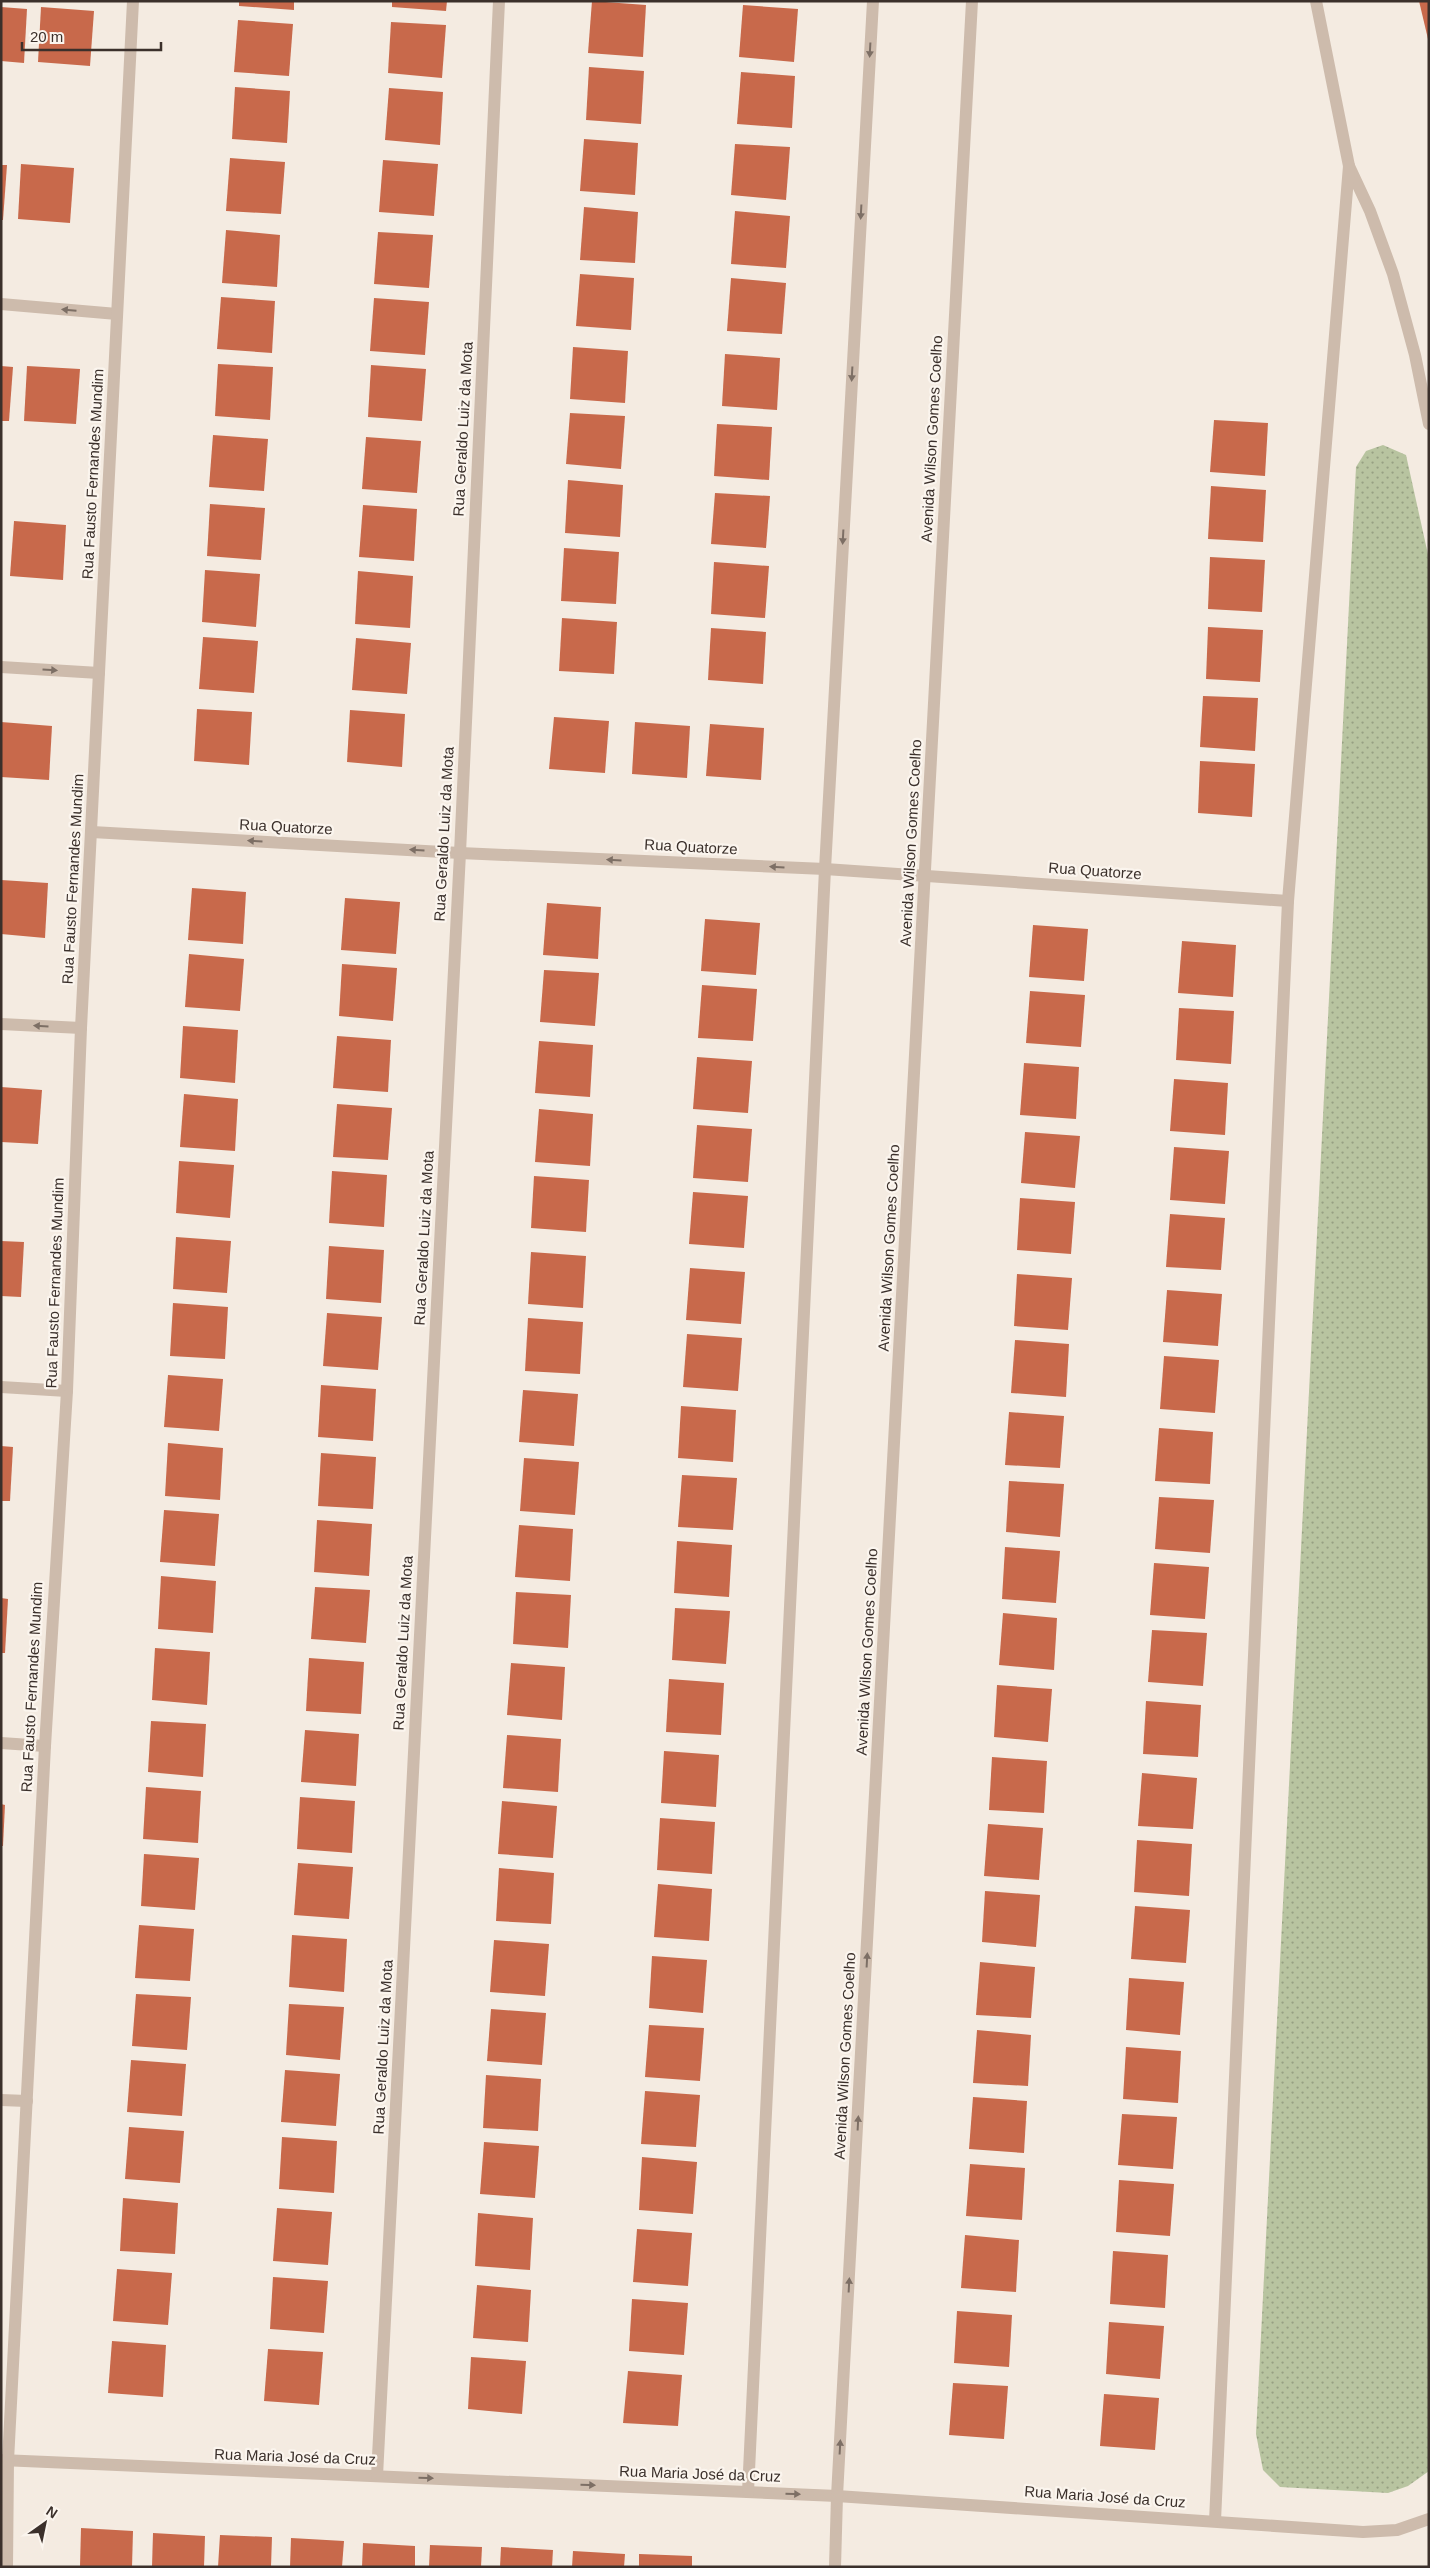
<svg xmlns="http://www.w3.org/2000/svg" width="1430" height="2568" font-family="Helvetica,sans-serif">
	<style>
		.park { fill: url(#park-dots) }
		.building { fill: #c8694b }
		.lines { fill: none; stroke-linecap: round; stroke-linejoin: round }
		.minor { stroke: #cdbbac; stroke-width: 12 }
		.tertiary { stroke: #cdbbac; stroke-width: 12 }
		.oneway { fill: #7d6f65 }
		.labels { text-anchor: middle; stroke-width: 4.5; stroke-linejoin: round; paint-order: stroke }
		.street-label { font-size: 15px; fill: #3b302b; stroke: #fbf5ee }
	</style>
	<defs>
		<pattern id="park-dots" width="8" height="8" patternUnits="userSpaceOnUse" patternTransform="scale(1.25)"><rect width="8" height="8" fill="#b8c4a0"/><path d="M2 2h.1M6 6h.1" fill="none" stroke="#97a083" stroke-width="1.8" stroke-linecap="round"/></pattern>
	</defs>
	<rect width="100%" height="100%" fill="#f4ebe1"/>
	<path class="park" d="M1383,445l23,10 23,104v1912l-21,15 -20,7 -108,-6 -17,-17 -7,-36 100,-1967 10,-16z"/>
	<g class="building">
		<path d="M239,1h55v9l-55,-4z"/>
		<path d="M392,1h55l-1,10 -54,-4z"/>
		<path d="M592,1l54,4 -3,52 -55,-4z"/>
		<path d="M1419,1h10v37l-1,1z"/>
		<path d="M743,5l55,4 -4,53 -55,-5z"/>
		<path d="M1,7l26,2 -3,54 -23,-2z"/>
		<path d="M41,7l53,4 -4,55 -52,-4z"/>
		<path d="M238,20l55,4 -4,52 -55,-4z"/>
		<path d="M391,22l55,3 -4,53 -54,-5z"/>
		<path d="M589,67l55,4 -3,53 -55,-4z"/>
		<path d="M741,72l54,4 -3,52 -55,-4z"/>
		<path d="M235,87l55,4 -3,52 -55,-4z"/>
		<path d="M389,88l54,4 -3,53 -55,-5z"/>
		<path d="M584,139l54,4 -3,52 -55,-4z"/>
		<path d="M735,144l55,3 -4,53 -55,-5z"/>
		<path d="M230,158l55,4 -4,52 -55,-3z"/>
		<path d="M383,160l55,4 -4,52 -55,-4z"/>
		<path d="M21,164l53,4 -4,55 -52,-4z"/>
		<path d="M1,165h6l-4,55h-2z"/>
		<path d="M584,207l54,5 -3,51 -55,-3z"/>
		<path d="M735,211l55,5 -4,52 -55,-4z"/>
		<path d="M226,230l54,5 -3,52 -55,-4z"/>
		<path d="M378,232l55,3 -4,53 -55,-4z"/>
		<path d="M580,274l54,4 -3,52 -55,-4z"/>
		<path d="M731,278l55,5 -4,51 -55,-3z"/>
		<path d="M221,297l54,4 -3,52 -55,-4z"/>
		<path d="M374,298l55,4 -4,53 -55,-4z"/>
		<path d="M573,347l55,4 -3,52 -55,-4z"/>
		<path d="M725,354l55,4 -3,52 -55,-4z"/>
		<path d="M218,364l55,3 -3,53 -55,-4z"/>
		<path d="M371,365l55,4 -4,52 -54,-4z"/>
		<path d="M1,366l12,1 -4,54h-8z"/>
		<path d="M27,366l53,3 -4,55 -52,-3z"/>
		<path d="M570,413l55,3 -4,53 -55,-5z"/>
		<path d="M1214,420l54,3 -3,53 -55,-4z"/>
		<path d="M717,424l55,3 -3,53 -55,-4z"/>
		<path d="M213,435l55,4 -4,52 -55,-4z"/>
		<path d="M366,437l55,4 -4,52 -55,-4z"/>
		<path d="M568,480l55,5 -3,52 -55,-4z"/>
		<path d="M1211,486l55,4 -3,52 -55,-3z"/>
		<path d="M715,493l55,3 -4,52 -55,-4z"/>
		<path d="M210,504l55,4 -4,52 -54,-4z"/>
		<path d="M363,505l54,4 -3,52 -55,-4z"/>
		<path d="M14,521l52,4 -3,55 -53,-4z"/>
		<path d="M564,548l55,4 -3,52 -55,-3z"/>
		<path d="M1210,557l55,3 -3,52 -54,-3z"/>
		<path d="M714,562l55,4 -4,52 -54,-4z"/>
		<path d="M205,570l55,4 -4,53 -54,-5z"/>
		<path d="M358,571l55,5 -3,52 -55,-4z"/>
		<path d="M562,618l55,4 -3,52 -55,-3z"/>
		<path d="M1208,627l55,3 -3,52 -54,-3z"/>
		<path d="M711,628l55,4 -3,52 -55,-4z"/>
		<path d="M203,637l55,4 -4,52 -55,-4z"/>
		<path d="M356,638l55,5 -4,51 -55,-4z"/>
		<path d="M1203,696l55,2 -3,53 -55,-4z"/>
		<path d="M197,709l55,3 -3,53 -55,-4z"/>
		<path d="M350,710l55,4 -3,53 -55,-5z"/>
		<path d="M554,717l55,4 -4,52 -56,-4z"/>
		<path d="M1,722l51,4 -3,54 -48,-3z"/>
		<path d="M635,722l55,4 -3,52 -55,-4z"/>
		<path d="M710,724l54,4 -3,52 -55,-4z"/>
		<path d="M1200,761l55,3 -3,53 -54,-4z"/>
		<path d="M1,880l47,3 -3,55 -44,-4z"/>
		<path d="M192,888l54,4 -3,52 -55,-4z"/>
		<path d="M345,898l55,4 -4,52 -55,-4z"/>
		<path d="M547,903l54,4 -3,52 -55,-4z"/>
		<path d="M705,919l55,4 -4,52 -55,-4z"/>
		<path d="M1033,925l55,4 -4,52 -55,-4z"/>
		<path d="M1182,941l54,4 -3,52 -55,-4z"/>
		<path d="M189,954l55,5 -4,52 -55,-4z"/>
		<path d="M342,964l55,4 -4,53 -54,-5z"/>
		<path d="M544,970l55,3 -4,53 -55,-4z"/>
		<path d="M702,985l55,4 -4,52 -55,-3z"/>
		<path d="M1030,991l55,4 -4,52 -55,-4z"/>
		<path d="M1179,1008l55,3 -3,53 -55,-4z"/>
		<path d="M183,1026l55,4 -3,53 -55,-5z"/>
		<path d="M337,1036l54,4 -3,52 -55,-4z"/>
		<path d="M539,1041l54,4 -3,52 -55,-4z"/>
		<path d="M697,1057l55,4 -4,52 -55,-4z"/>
		<path d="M1024,1063l55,4 -3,52 -56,-4z"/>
		<path d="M1174,1079l54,4 -3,52 -55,-4z"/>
		<path d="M1,1087l41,3 -4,54 -37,-2z"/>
		<path d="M184,1094l54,5 -3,52 -55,-4z"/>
		<path d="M337,1104l55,4 -4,52 -55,-3z"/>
		<path d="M539,1109l54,5 -3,52 -55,-4z"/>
		<path d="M697,1125l55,4 -4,53 -55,-4z"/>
		<path d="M1025,1132l55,4 -5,52 -54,-5z"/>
		<path d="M1174,1147l55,4 -4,53 -55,-4z"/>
		<path d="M179,1161l55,4 -4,53 -54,-5z"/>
		<path d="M332,1171l55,4 -3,52 -55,-4z"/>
		<path d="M534,1176l55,4 -3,52 -55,-4z"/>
		<path d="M693,1192l55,4 -4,52 -55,-4z"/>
		<path d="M1020,1198l55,4 -4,52 -54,-4z"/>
		<path d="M1170,1214l55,4 -4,52 -55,-3z"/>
		<path d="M176,1237l55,4 -4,52 -54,-4z"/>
		<path d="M1,1241l23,1 -3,55 -20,-1z"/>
		<path d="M329,1246l55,4 -3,53 -55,-4z"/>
		<path d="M531,1252l55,4 -3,52 -55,-4z"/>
		<path d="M690,1268l55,4 -4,52 -55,-4z"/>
		<path d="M1017,1274l55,4 -4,52 -54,-4z"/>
		<path d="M1167,1290l55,4 -4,52 -55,-4z"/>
		<path d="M173,1303l55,4 -3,52 -55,-3z"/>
		<path d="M327,1313l55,4 -4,53 -55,-4z"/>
		<path d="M528,1318l55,4 -3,52 -55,-3z"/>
		<path d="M687,1334l55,4 -4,53 -55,-4z"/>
		<path d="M1015,1340l54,4 -3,53 -55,-4z"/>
		<path d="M1164,1356l55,4 -4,53 -55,-4z"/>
		<path d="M168,1375l55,4 -4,52 -55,-4z"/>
		<path d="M321,1385l55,4 -3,52 -55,-4z"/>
		<path d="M523,1390l55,4 -4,52 -55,-4z"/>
		<path d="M681,1406l55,4 -3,52 -55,-4z"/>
		<path d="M1009,1412l55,4 -4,52 -55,-3z"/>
		<path d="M1159,1428l54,4 -3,52 -55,-3z"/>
		<path d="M168,1443l55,5 -3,52 -55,-4z"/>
		<path d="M1,1446l12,1 -3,54h-9z"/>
		<path d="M321,1453l55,4 -3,52 -55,-3z"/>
		<path d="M524,1458l55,4 -4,53 -55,-4z"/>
		<path d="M682,1475l55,3 -4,52 -55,-3z"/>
		<path d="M1009,1481l55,3 -4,53 -54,-5z"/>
		<path d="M1159,1497l55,3 -4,53 -55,-4z"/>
		<path d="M164,1510l55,4 -4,52 -55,-4z"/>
		<path d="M317,1520l55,4 -3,52 -55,-4z"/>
		<path d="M519,1525l54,4 -3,52 -55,-4z"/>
		<path d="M677,1541l55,4 -3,52 -55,-4z"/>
		<path d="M1005,1547l55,4 -4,52 -54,-4z"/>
		<path d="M1154,1563l55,4 -4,52 -55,-4z"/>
		<path d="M161,1576l55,5 -3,52 -55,-4z"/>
		<path d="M315,1587l55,3 -4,53 -55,-4z"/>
		<path d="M516,1592l55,3 -3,53 -55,-4z"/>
		<path d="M1,1598l7,1 -3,54h-4z"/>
		<path d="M675,1608l55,3 -4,53 -54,-4z"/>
		<path d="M1003,1613l54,5 -3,52 -55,-5z"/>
		<path d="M1152,1630l55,3 -4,53 -55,-4z"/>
		<path d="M155,1648l55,4 -3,53 -55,-5z"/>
		<path d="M309,1658l55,4 -3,52 -55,-3z"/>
		<path d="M511,1663l54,4 -3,53 -55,-5z"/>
		<path d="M669,1679l55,4 -3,52 -55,-3z"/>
		<path d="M997,1685l55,4 -4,53 -54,-5z"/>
		<path d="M1146,1701l55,4 -3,52 -55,-3z"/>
		<path d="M151,1721l55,3 -3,53 -55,-5z"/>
		<path d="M305,1730l54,4 -3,52 -55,-4z"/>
		<path d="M507,1735l54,4 -3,53 -55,-4z"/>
		<path d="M664,1751l55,4 -3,52 -55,-4z"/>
		<path d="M992,1757l55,4 -3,52 -55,-3z"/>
		<path d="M1142,1773l55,5 -4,51 -55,-3z"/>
		<path d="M146,1787l55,4 -3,52 -55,-4z"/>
		<path d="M300,1797l55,4 -3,52 -55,-4z"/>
		<path d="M502,1801l55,5 -4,52 -55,-4z"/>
		<path d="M1,1804l4,1 -2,41h-2z"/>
		<path d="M660,1818l55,4 -3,52 -55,-4z"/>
		<path d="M988,1824l55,4 -4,52 -55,-4z"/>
		<path d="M1137,1840l55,4 -3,52 -55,-4z"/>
		<path d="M144,1854l55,4 -4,52 -54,-4z"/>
		<path d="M298,1863l55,4 -4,52 -55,-4z"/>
		<path d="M499,1868l55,5 -3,51 -55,-3z"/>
		<path d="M658,1884l54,5 -3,52 -55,-4z"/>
		<path d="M985,1891l55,4 -4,52 -54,-5z"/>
		<path d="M1135,1906l55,4 -4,53 -55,-4z"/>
		<path d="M139,1925l55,4 -4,52 -55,-3z"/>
		<path d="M292,1935l55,4 -3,53 -55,-5z"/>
		<path d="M494,1940l55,4 -4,52 -55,-4z"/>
		<path d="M652,1956l55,4 -4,53 -54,-5z"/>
		<path d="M980,1962l55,5 -4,51 -55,-3z"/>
		<path d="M1129,1978l55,4 -4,53 -54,-5z"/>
		<path d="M136,1994l55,3 -4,53 -55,-4z"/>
		<path d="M289,2004l55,3 -4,53 -54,-5z"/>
		<path d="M491,2009l55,4 -4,52 -55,-4z"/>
		<path d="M649,2025l55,3 -4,53 -55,-4z"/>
		<path d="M977,2030l54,5 -3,51 -55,-3z"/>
		<path d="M1126,2047l55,4 -3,52 -55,-4z"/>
		<path d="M131,2060l55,4 -4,52 -55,-4z"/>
		<path d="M285,2070l55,4 -4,52 -55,-4z"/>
		<path d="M486,2075l55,4 -3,52 -55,-3z"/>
		<path d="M645,2091l55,4 -4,52 -55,-3z"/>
		<path d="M973,2097l54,4 -3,52 -55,-4z"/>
		<path d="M1122,2114l55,3 -4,52 -55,-4z"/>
		<path d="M129,2127l55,4 -4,52 -55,-4z"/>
		<path d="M282,2137l55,4 -3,52 -55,-4z"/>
		<path d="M484,2142l55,4 -4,52 -55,-4z"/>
		<path d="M642,2157l55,5 -4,52 -54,-4z"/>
		<path d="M970,2164l55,4 -3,52 -56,-4z"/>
		<path d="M1119,2180l55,4 -4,52 -54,-4z"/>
		<path d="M123,2198l55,5 -3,51 -55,-3z"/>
		<path d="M277,2208l55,4 -4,53 -55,-4z"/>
		<path d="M478,2213l55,5 -3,52 -55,-4z"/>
		<path d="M637,2229l55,4 -4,53 -55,-4z"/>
		<path d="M965,2235l54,5 -3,52 -55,-4z"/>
		<path d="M1113,2251l55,4 -3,53 -55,-4z"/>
		<path d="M117,2269l55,4 -4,52 -55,-4z"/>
		<path d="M273,2277l55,4 -4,52 -54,-4z"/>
		<path d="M477,2285l54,5 -3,52 -55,-4z"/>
		<path d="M632,2299l56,4 -4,52 -55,-4z"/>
		<path d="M957,2311l55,4 -3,52 -55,-4z"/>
		<path d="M1109,2322l55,4 -4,53 -54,-5z"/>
		<path d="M112,2341l54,4 -3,52 -55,-4z"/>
		<path d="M268,2349l55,3 -4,53 -55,-4z"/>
		<path d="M471,2357l55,4 -4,53 -54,-5z"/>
		<path d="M628,2371l54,4 -4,51 -55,-3z"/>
		<path d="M953,2383l55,3 -4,53 -55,-4z"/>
		<path d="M1104,2394l55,4 -4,52 -55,-4z"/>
		<path d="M81,2528l52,3 -1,36h-52z"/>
		<path d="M153,2533l52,3 -1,31h-52z"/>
		<path d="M220,2535l52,2 -1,30h-53z"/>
		<path d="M291,2538l53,3 -2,26h-52z"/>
		<path d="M363,2543l52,3v21h-53z"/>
		<path d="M430,2545l52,2 -1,20h-52z"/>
		<path d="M501,2547l52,3 -1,17h-52z"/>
		<path d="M573,2551l52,3 -1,13h-52z"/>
		<path d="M639,2554l53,2v11h-53z"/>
	</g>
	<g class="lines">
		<g class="minor">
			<path d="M1316,1l33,165 21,45 23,63 22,81 14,69"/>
			<path d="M1,304l116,10"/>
			<path d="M1,667l98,6"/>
			<path d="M92,832l368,21 365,16 463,32"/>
			<path d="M1,1024l80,4"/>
			<path d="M1,1387l66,4"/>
			<path d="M1,1743l44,3"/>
			<path d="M1,2100l26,1"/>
			<path d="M1,2460l836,36 526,36 34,-2 32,-11"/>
			<path d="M377,2476l83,-1623 39,-852"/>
			<path d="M1215,2521l73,-1620 61,-735"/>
			<path d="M7,2567l1,-106 37,-715 22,-355 14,-363 52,-1027"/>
			<path d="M835,2567l2,-71"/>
		</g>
		<g class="tertiary">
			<path d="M748,2492l77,-1623 48,-868"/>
			<path d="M837,2496l135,-2495"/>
		</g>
	</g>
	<defs><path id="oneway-solid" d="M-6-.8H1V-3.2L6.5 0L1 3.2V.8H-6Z" transform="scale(1.25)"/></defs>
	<g class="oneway">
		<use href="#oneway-solid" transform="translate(870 50) rotate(93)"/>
		<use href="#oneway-solid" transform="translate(861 212) rotate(93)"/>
		<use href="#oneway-solid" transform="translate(69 310) rotate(-175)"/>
		<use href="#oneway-solid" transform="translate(852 374) rotate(93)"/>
		<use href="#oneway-solid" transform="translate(843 537) rotate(93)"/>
		<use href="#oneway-solid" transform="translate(50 670) rotate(4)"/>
		<use href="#oneway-solid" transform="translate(255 841) rotate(-177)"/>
		<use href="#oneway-solid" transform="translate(417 850) rotate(-177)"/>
		<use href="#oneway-solid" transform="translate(614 860) rotate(-177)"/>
		<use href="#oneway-solid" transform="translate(777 867) rotate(-177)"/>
		<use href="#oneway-solid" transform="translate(41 1026) rotate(-177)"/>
		<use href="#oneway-solid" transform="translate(867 1960) rotate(-87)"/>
		<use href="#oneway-solid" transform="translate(858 2123) rotate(-87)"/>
		<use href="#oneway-solid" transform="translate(849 2285) rotate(-87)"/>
		<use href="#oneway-solid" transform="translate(840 2447) rotate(-87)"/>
		<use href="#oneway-solid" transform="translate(426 2478) rotate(2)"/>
		<use href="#oneway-solid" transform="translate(588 2485) rotate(2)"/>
		<use href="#oneway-solid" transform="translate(793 2494) rotate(2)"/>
	</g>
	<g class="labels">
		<g class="street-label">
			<text transform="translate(463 429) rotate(-87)" y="5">Rua Geraldo Luiz da Mota</text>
			<text transform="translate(932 439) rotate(-87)" y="5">Avenida Wilson Gomes Coelho</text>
			<text transform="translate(93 474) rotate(-87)" y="5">Rua Fausto Fernandes Mundim</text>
			<text transform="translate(286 827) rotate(3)" y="5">Rua Quatorze</text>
			<text transform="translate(444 834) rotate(-87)" y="5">Rua Geraldo Luiz da Mota</text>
			<text transform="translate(911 843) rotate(-87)" y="5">Avenida Wilson Gomes Coelho</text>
			<text transform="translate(691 847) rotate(3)" y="5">Rua Quatorze</text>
			<text transform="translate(1095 871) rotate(4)" y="5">Rua Quatorze</text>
			<text transform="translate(73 879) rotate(-87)" y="5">Rua Fausto Fernandes Mundim</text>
			<text transform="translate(424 1238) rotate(-87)" y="5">Rua Geraldo Luiz da Mota</text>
			<text transform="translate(889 1248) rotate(-87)" y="5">Avenida Wilson Gomes Coelho</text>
			<text transform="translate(55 1283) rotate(-88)" y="5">Rua Fausto Fernandes Mundim</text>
			<text transform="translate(403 1643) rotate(-87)" y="5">Rua Geraldo Luiz da Mota</text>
			<text transform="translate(867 1652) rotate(-87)" y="5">Avenida Wilson Gomes Coelho</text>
			<text transform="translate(32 1687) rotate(-87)" y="5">Rua Fausto Fernandes Mundim</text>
			<text transform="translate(383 2047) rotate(-87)" y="5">Rua Geraldo Luiz da Mota</text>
			<text transform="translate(845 2056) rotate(-87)" y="5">Avenida Wilson Gomes Coelho</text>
			<text transform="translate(295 2457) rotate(2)" y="5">Rua Maria José da Cruz</text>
			<text transform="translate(700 2474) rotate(2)" y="5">Rua Maria José da Cruz</text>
			<text transform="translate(1105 2497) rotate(4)" y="5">Rua Maria José da Cruz</text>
		</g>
	</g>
	<rect width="1430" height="2568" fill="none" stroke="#3b302b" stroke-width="5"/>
	<g transform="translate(45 2523) rotate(33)" stroke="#fbf5ee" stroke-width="4" paint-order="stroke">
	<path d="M0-4L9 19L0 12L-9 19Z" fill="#3b302b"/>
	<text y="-8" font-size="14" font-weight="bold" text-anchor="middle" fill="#3b302b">N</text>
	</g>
	<path d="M22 42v8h139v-8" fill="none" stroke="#3b302b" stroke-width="2.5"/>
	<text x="30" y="42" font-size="15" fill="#3b302b" stroke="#fbf5ee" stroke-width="4" paint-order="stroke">20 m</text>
</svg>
